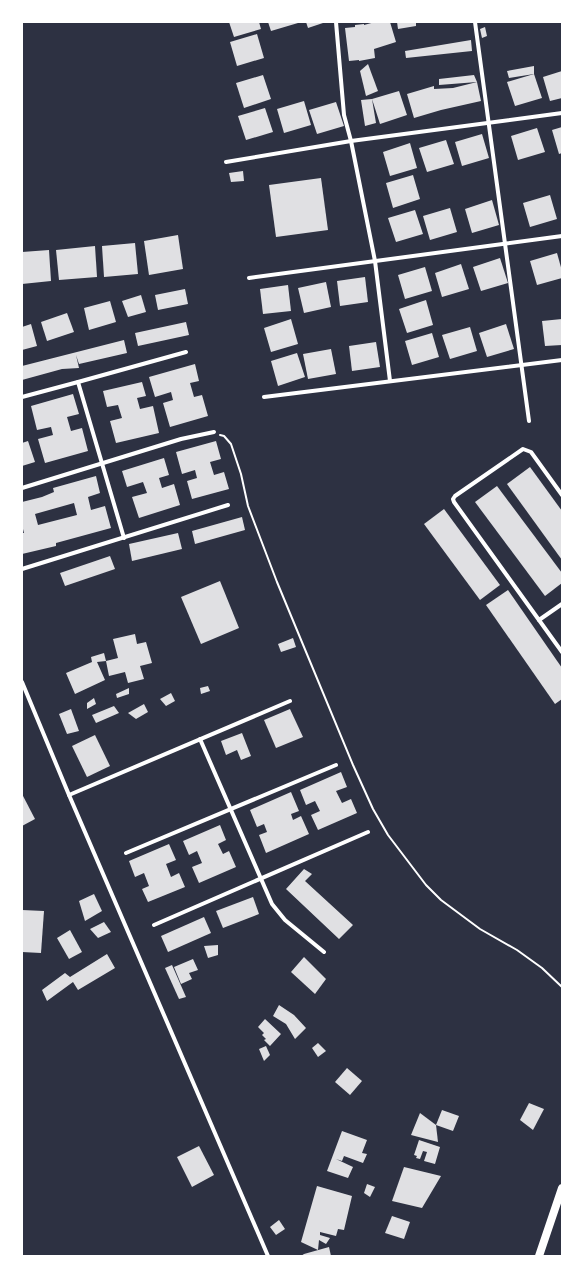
<svg xmlns="http://www.w3.org/2000/svg" width="584" height="1278" font-family="'IBM Plex Serif',serif">
	<style>
		.building { fill: #e0e0e3; fill-rule: evenodd }
		.lines { fill: none; stroke-linecap: round; stroke-linejoin: round }
		.path { stroke: #fff; stroke-width: 2 }
		.minor { stroke: #fff; stroke-width: 4 }
		.secondary { stroke: #fff; stroke-width: 8 }
	</style>
	<rect width="100%" height="100%" fill="#2d3142"/>
	<g class="building">
		<path d="M229,22h30l2,7 -27,8z"/>
		<path d="M268,22h30v1l-27,8z"/>
		<path d="M306,22h20l-18,6z"/>
		<path d="M375,22h15l6,20 -22,7 1,9 -16,3v-1l-10,1 -4,-33 10,-1v-2l9,-1v1z"/>
		<path d="M397,22h19v4l-18,3z"/>
		<path d="M485,27l2,9 -5,2 -2,-9z"/>
		<path d="M257,34l7,24 -27,8 -7,-24z"/>
		<path d="M471,40l1,11 -66,7 -1,-7z"/>
		<path d="M368,64l10,27 -12,5 -6,-25z"/>
		<path d="M534,66v8l-25,4 -2,-7z"/>
		<path d="M562,71v27l-12,3 -7,-24z"/>
		<path d="M534,74l8,24 -27,8 -8,-24z"/>
		<path d="M263,75l8,24 -27,9 -8,-25z"/>
		<path d="M474,75l3,7 4,19 -40,9 -27,8 -7,-24 27,-8v3l19,-1 24,-6 -38,3v-6z"/>
		<path d="M399,91l8,24 -27,9 -8,-25 4,24 -11,3 -4,-26 11,-1z"/>
		<path d="M304,101l7,24 -27,8 -7,-24z"/>
		<path d="M336,102l8,24 -27,8 -8,-24z"/>
		<path d="M265,108l8,24 -27,8 -8,-24z"/>
		<path d="M562,127v26l-3,1 -7,-24z"/>
		<path d="M537,128l8,24 -27,8 -7,-24z"/>
		<path d="M482,134l7,24 -27,8 -7,-24z"/>
		<path d="M446,140l8,24 -27,8 -8,-24z"/>
		<path d="M410,143l7,25 -27,8 -7,-24z"/>
		<path d="M243,171l1,10 -13,1 -2,-9z"/>
		<path d="M413,175l7,24 -27,9 -7,-25z"/>
		<path d="M321,178l7,52 -52,7 -7,-52z"/>
		<path d="M550,195l7,24 -27,8 -7,-24z"/>
		<path d="M492,200l7,25 -27,8 -7,-24z"/>
		<path d="M450,208l7,24 -27,8 -7,-24z"/>
		<path d="M415,210l8,24 -27,8 -8,-24z"/>
		<path d="M178,235l5,34 -34,6 -5,-34z"/>
		<path d="M135,243l3,31 -34,3 -2,-31z"/>
		<path d="M95,246l2,31 -38,3 -3,-30z"/>
		<path d="M49,250l2,31 -29,3v-32z"/>
		<path d="M557,253l5,18v7l-25,7 -7,-24z"/>
		<path d="M500,258l8,25 -27,8 -8,-24z"/>
		<path d="M461,264l8,25 -27,8 -7,-24z"/>
		<path d="M425,267l7,24 -27,8 -7,-24z"/>
		<path d="M365,277l3,25 -28,4 -3,-25z"/>
		<path d="M326,282l5,25 -27,6 -6,-25z"/>
		<path d="M288,285l3,26 -28,3 -3,-25z"/>
		<path d="M185,289l3,15 -30,6 -3,-15z"/>
		<path d="M141,295l5,17 -18,5 -6,-16z"/>
		<path d="M426,300l7,25 -26,8 -8,-24z"/>
		<path d="M110,301l6,21 -27,8 -5,-22z"/>
		<path d="M67,313l7,19 -27,9 -6,-19z"/>
		<path d="M291,319l7,25 -27,8 -7,-24z"/>
		<path d="M562,319v26l-17,1 -3,-25z"/>
		<path d="M186,322l3,13 -51,11 -3,-13z"/>
		<path d="M31,324l6,22 -15,4v-23z"/>
		<path d="M506,324l8,25 -27,8 -8,-24z"/>
		<path d="M470,327l7,24 -27,8 -8,-24z"/>
		<path d="M432,333l7,24 -27,8 -7,-24z"/>
		<path d="M124,340l3,13 -48,11 -3,-9 3,13 -17,1 -40,11v-14z"/>
		<path d="M376,342l4,25 -28,4 -3,-25z"/>
		<path d="M331,349l5,25 -28,5 -5,-25z"/>
		<path d="M297,353l8,24 -27,9 -7,-25z"/>
		<path d="M195,364l4,17 -9,2 4,14 8,-2 6,21 -38,11 -7,-24 10,-3 -2,-8 -16,5 -6,-20z"/>
		<path d="M142,382l4,14 -9,2 3,11 13,-3 6,27 -43,10 -6,-22 12,-3 -4,-13 -11,2 -4,-16z"/>
		<path d="M73,394l6,20 -12,3 4,14 11,-3 6,23 -43,12 -7,-24 15,-4 -2,-8 -14,3 -6,-24z"/>
		<path d="M28,441l7,21 -13,4v-23z"/>
		<path d="M216,441l5,18 -11,3 4,13 10,-3 5,17 -37,10 -5,-18 10,-3 -2,-8 -13,4 -6,-22z"/>
		<path d="M164,458l5,17 -10,3 3,10 12,-4 6,21 -41,13 -7,-21 15,-4 -4,-11 -16,5 -5,-16z"/>
		<path d="M530,467l32,44v49l-55,-76z"/>
		<path d="M96,476l4,17 -12,4 3,13 14,-4 6,22 -55,15v3l-34,8v-21h2l-2,-8v-23l20,-5 12,-5 -1,-4zM74,503l3,12 -39,10 -3,-11z"/>
		<path d="M497,486l65,87v10l-17,13 -70,-94z"/>
		<path d="M444,509l56,76 -20,15 -56,-76z"/>
		<path d="M242,517l3,13 -50,14 -3,-13z"/>
		<path d="M178,533l4,16 -50,12 -3,-17z"/>
		<path d="M110,556l5,13 -50,17 -5,-13z"/>
		<path d="M220,581l19,47 -38,16 -20,-47z"/>
		<path d="M508,590l54,78v31l-7,5 -69,-99z"/>
		<path d="M135,634l2,10 9,-2 6,21 -12,3 4,13 -16,4 -3,-11 -16,4 -3,-15 12,-3 -5,-19z"/>
		<path d="M293,638l3,9 -15,5 -3,-8z"/>
		<path d="M104,653l2,8 -9,1 8,18 -30,14 -9,-21 26,-11 -1,-5z"/>
		<path d="M208,686l2,5 -9,3 -1,-6z"/>
		<path d="M129,688v6l-12,4 -1,-4z"/>
		<path d="M171,693l4,8 -9,5 -6,-7z"/>
		<path d="M94,698l2,6 -9,5v-6z"/>
		<path d="M144,704l4,8 -12,7 -8,-6z"/>
		<path d="M114,706l5,7 -23,10 -4,-8z"/>
		<path d="M71,709l8,22 -12,3 -8,-20z"/>
		<path d="M290,709l13,28 -27,11 -12,-28z"/>
		<path d="M242,733l9,23 -10,4 -4,-10 -11,5 -5,-14z"/>
		<path d="M95,735l15,31 -23,11 -15,-31z"/>
		<path d="M341,772l6,15 -11,4 6,12 9,-4 6,14 -39,17 -7,-15 9,-4 -5,-10 -9,4 -6,-15z"/>
		<path d="M291,792l8,19 -8,3 2,6 8,-4 8,18 -43,19 -7,-18 8,-3 -3,-8 -7,3 -7,-17z"/>
		<path d="M22,794l13,25 -13,7z"/>
		<path d="M220,825l6,15 -8,4 5,10 6,-3 7,16 -37,16 -7,-16 10,-4 -5,-12 -8,4 -6,-14z"/>
		<path d="M169,844l7,16 -10,4 5,13 8,-4 6,14 -37,15 -6,-13 7,-3 -5,-13 -9,4 -6,-16z"/>
		<path d="M304,869l8,5 -7,7 48,44 -14,14 -53,-50z"/>
		<path d="M94,894l8,17 -17,10 -6,-20z"/>
		<path d="M253,897l6,17 -36,14 -7,-17z"/>
		<path d="M22,910l22,1 -3,42 -19,-1z"/>
		<path d="M204,917l7,16 -43,19 -7,-16z"/>
		<path d="M104,922l7,10 -13,6 -8,-9z"/>
		<path d="M70,930l12,22 -13,7 -12,-21z"/>
		<path d="M218,945v10l-10,3 -4,-12z"/>
		<path d="M107,954l8,14 -37,22 -5,-8 -26,19 -5,-11 23,-17 5,4z"/>
		<path d="M304,957l22,22 -11,15 -24,-22z"/>
		<path d="M193,959l5,11 -9,3 3,6 -11,5 -7,-17z"/>
		<path d="M172,965l14,32 -7,2 -14,-31z"/>
		<path d="M279,1005l15,10 12,13 -11,11 -9,-15 -13,-8z"/>
		<path d="M265,1019l16,15 -11,12 -6,-6 2,-1 -4,-4 2,-2 -6,-6z"/>
		<path d="M318,1043l8,8 -8,6 -6,-9z"/>
		<path d="M266,1046l4,9 -6,6 -5,-12z"/>
		<path d="M347,1068l15,13 -12,14 -15,-13z"/>
		<path d="M529,1103l15,6 -11,21 -13,-10z"/>
		<path d="M442,1110l17,6 -6,15 -17,-6z"/>
		<path d="M420,1113l16,12 2,17 -27,-7z"/>
		<path d="M342,1131l25,9 -5,13 5,1 -4,9 -19,-7 -2,5 -6,-2 17,8 -5,11 -21,-7z"/>
		<path d="M419,1140l21,7 -5,17 -11,-3 3,-9 -4,-1 -3,8 -4,-1 1,-2 -3,-1z"/>
		<path d="M199,1146l15,29 -22,12 -15,-30z"/>
		<path d="M404,1167l37,9 -19,32 -30,-7z"/>
		<path d="M367,1184l8,3 -5,10 -6,-4z"/>
		<path d="M317,1186l35,10 -8,34 -6,-1 -2,7 -16,-4v3l10,3 -4,6 -7,-4 -1,10 -17,-8z"/>
		<path d="M392,1216l18,6 -6,17 -19,-6z"/>
		<path d="M279,1220l6,9 -9,6 -6,-8z"/>
		<path d="M329,1247l2,9h-30l3,-2z"/>
	</g>
	<g class="lines">
		<path class="path" d="M220,435l4,1 7,8 10,30 7,32 29,76 76,183 20,44 15,26 38,50 15,15 39,29 37,21 25,18 20,19"/>
		<g class="minor">
			<path d="M336,22l8,93 7,26 24,120 15,120"/>
			<path d="M475,22l54,399"/>
			<path d="M226,162l125,-21 211,-28"/>
			<path d="M249,278l313,-42"/>
			<path d="M22,397l56,-15"/>
			<path d="M264,397l298,-37"/>
			<path d="M22,488l159,-49 33,-7"/>
			<path d="M562,495l-31,-43 -8,-3 -68,47 -2,3 1,3 108,150"/>
			<path d="M124,538l-46,-156 108,-30"/>
			<path d="M22,569l206,-64"/>
			<path d="M539,620l23,-16"/>
			<path d="M22,682l47,113 199,461"/>
			<path d="M200,739l72,165 13,16 39,32"/>
			<path d="M69,795l221,-94"/>
			<path d="M126,853l210,-88"/>
			<path d="M154,925l214,-93"/>
		</g>
		<path class="secondary" d="M539,1256l23,-68"/>
	</g>
	<rect width="584" height="1278" fill="none" stroke="#ffffff" stroke-width="46"/>
</svg>
